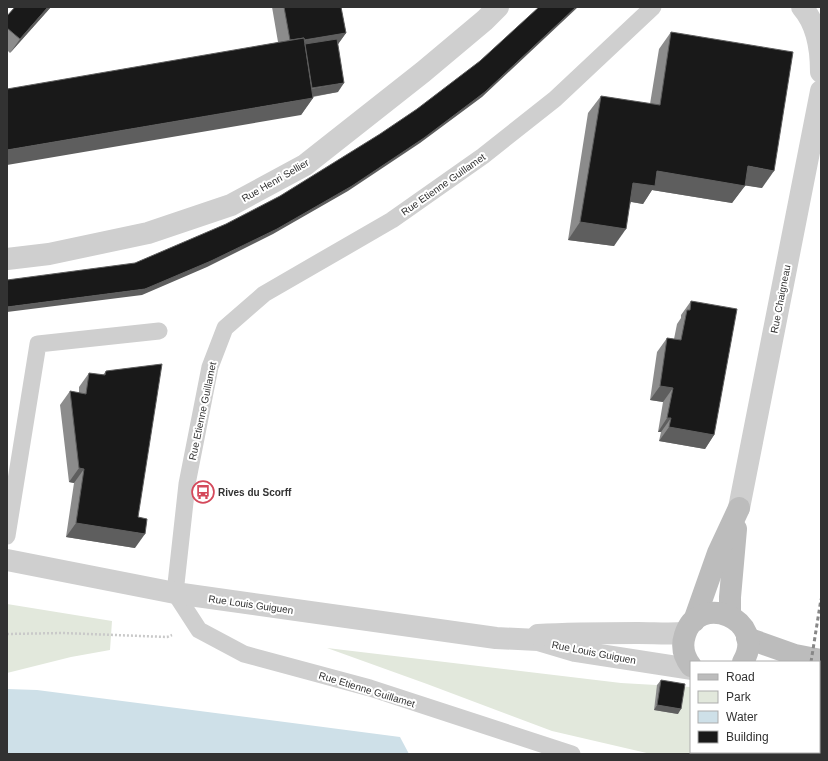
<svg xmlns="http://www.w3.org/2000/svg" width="828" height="761" font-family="Helvetica,sans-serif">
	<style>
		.green { fill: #e2e8dc }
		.water { fill: #cee0e8 }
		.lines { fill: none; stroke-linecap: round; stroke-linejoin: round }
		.path { stroke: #c9c9c9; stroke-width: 2.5; stroke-dasharray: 2 2; stroke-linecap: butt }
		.lane { stroke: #cfcfcf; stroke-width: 17 }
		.street { stroke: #cfcfcf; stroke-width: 22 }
		.secondary { stroke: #bcbcbc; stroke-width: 22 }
		.rail { stroke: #878787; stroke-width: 3; stroke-dasharray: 4 3; stroke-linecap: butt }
		.wall { fill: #8c8c8c }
		.shaded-wall { fill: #5e5e5e }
		.building { fill: #191919; stroke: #5e5e5e }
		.labels { text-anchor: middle; stroke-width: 4; stroke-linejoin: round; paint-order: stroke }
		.street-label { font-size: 10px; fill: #323232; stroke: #fff }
		.poi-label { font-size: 10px; font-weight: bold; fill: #323232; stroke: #fff; text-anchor: start }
	</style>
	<rect width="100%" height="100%" fill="#fff"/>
	<g class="green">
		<path d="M7,604l105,17 -2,29 -39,7 -64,16z"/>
		<path d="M327,648l294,35 70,4v65h35v2h-75l-99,-23 -125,-47z"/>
	</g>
	<path class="water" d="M7,689l30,1 363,47 9,17h-402z"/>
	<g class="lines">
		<g class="path">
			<path d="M7,634l56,-1 104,4 5,-2"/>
			<path d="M734,754l1,-2"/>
		</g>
		<g class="lane">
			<path d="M7,536l31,-192 121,-13"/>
			<path d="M572,754l-202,-66 -126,-34 -45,-24 -24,-37 12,-109 23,-117 15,-39 39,-34 128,-74 91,-64 72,-57 98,-92"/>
		</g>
		<g class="street">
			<path d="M802,7c15,17 19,42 19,65"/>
			<path d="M7,259l42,-5 99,-21 83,-28 74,-40 118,-93 62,-52 13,-13"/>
			<path d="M739,508l82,-417"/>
			<path d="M7,560l168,33 264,37 57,8 42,2 37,11 116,18"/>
			<path d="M538,635c34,-2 67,-2 100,-2 16,0 31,1 47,0"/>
		</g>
		<g class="secondary">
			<path d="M730,616v-19l6,-68"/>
			<path d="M694,621l24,-68 21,-45"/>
			<path d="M747,638l48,17 26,5"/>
			<path d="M691,666c-7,-9 -10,-19 -6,-31 13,-44 83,-16 58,27"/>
			<path d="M819,682h2"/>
		</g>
		<g class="rail">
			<path d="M811,662l10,-63"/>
			<path d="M819,721l2,-13"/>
			<path d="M797,754l1,-2"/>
			<path d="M814,754v-2"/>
		</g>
	</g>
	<g class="wall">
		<path d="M15,7h36l-41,46 -3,-3v-34z"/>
		<path d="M272,7h69l5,26 -8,11v48l-25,5v1l-12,17 -23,-73z"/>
		<path d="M671,32l91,156 -17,-3 -13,18 -80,-13 -9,14 -12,-2 -17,44 -46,-6 20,-127 13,-17 49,8 9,-55z"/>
		<path d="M691,301l23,134 -9,14 -46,-8 2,-9h-3l5,-30 -13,-2 7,-48 10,-14 7,1 3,-15 4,-6v-3z"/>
		<path d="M106,371l32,146 -3,31 -69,-11 8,-54 -5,-1 -9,-77 10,-14 9,2v-6l10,-14 14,2z"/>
		<path d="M661,680l17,34 -24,-4 3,-25z"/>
	</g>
	<g class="shaded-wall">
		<path d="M48,7h3l-41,46 10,-14z"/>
		<path d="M576,7h2l-96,90 -62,46 -72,48 -75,43 -66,33 -65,28 -135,17v-5l138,-18z"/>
		<path d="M346,33l-10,14 -46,-4z"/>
		<path d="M344,83l-6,9 -40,7 7,-9z"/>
		<path d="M313,98l-12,17 -294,50v-15z"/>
		<path d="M748,166l26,5 -12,17 -27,-4z"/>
		<path d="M657,171l88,15 -13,17 -80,-13 -9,14 -22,-4 12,-17z"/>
		<path d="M580,222l46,7 -12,17 -46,-6z"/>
		<path d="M660,386l13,2 -10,14 -13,-2z"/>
		<path d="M667,418h4l-10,14h-3z"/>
		<path d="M669,427l45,8 -9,14 -46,-8z"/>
		<path d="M79,468l5,1 -10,14 -5,-1z"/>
		<path d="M76,523l69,11 -10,14 -69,-11z"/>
		<path d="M657,705l24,4 -3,5 -24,-4z"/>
	</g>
	<g class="building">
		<path d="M15,7h33l-28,32 -13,-11v-12z"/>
		<path d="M284,7h57l5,26 -42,7v-2l-14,2z"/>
		<path d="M539,7h37l-91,85 -61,46 -72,48 -75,43 -66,32 -66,28 -138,18v-27l128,-17 91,-39 54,-28 100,-62 37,-25 63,-48z"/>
		<path d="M671,32l122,20 -19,119 -26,-5 -3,20 -88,-15 -2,15 -22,-3 -7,46 -46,-7 21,-126 59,9z"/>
		<path d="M304,38l9,60 -306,52v-61z"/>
		<path d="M337,39l7,44 -32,5 -7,-44z"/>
		<path d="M691,301l46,8 -23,126 -45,-8 2,-9h-4l6,-30 -13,-2 7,-48 14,2 6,-30h3z"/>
		<path d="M162,364l-24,153 9,2 -2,15 -69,-11 8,-54 -5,-1 -9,-77 16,3 3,-21 16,2 1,-4z"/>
		<path d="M661,680l24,4 -4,25 -24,-4z"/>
	</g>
	<defs>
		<g id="bus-ring" transform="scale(1.15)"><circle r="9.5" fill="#fff" stroke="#d4495b" stroke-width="1.5"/><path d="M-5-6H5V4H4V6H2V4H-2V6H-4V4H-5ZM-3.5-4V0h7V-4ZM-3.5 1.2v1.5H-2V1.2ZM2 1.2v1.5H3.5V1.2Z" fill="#d4495b"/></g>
	</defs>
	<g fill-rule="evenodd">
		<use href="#bus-ring" x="203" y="492"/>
	</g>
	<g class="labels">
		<g class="street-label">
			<text transform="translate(275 180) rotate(-30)" y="4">Rue Henri Sellier</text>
			<text transform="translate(443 184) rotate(-35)" y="4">Rue Etienne Guillamet</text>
			<text transform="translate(780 299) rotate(-79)" y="4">Rue Chaigneau</text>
			<text transform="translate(202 411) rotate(-78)" y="4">Rue Etienne Guillamet</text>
			<text transform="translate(251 604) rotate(8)" y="4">Rue Louis Guiguen</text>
			<text transform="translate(594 652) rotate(11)" y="4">Rue Louis Guiguen</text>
			<text transform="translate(367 689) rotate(17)" y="4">Rue Etienne Guillamet</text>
		</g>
		<g class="poi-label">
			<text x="218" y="496">Rives du Scorff</text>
		</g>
	</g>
	<rect width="828" height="761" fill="none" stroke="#323232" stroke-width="16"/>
	<rect x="690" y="661" width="130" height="92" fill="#ffffff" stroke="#adadad"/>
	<rect x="698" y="674" width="20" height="6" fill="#bcbcbc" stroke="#adadad"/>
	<text x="726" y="681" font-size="12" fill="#323232">Road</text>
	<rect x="698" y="691" width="20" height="12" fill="#e2e8dc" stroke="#adadad"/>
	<text x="726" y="701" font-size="12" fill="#323232">Park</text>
	<rect x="698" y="711" width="20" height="12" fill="#cee0e8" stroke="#adadad"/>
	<text x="726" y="721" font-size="12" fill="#323232">Water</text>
	<rect x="698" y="731" width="20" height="12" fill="#191919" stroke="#adadad"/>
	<text x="726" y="741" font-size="12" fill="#323232">Building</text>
</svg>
